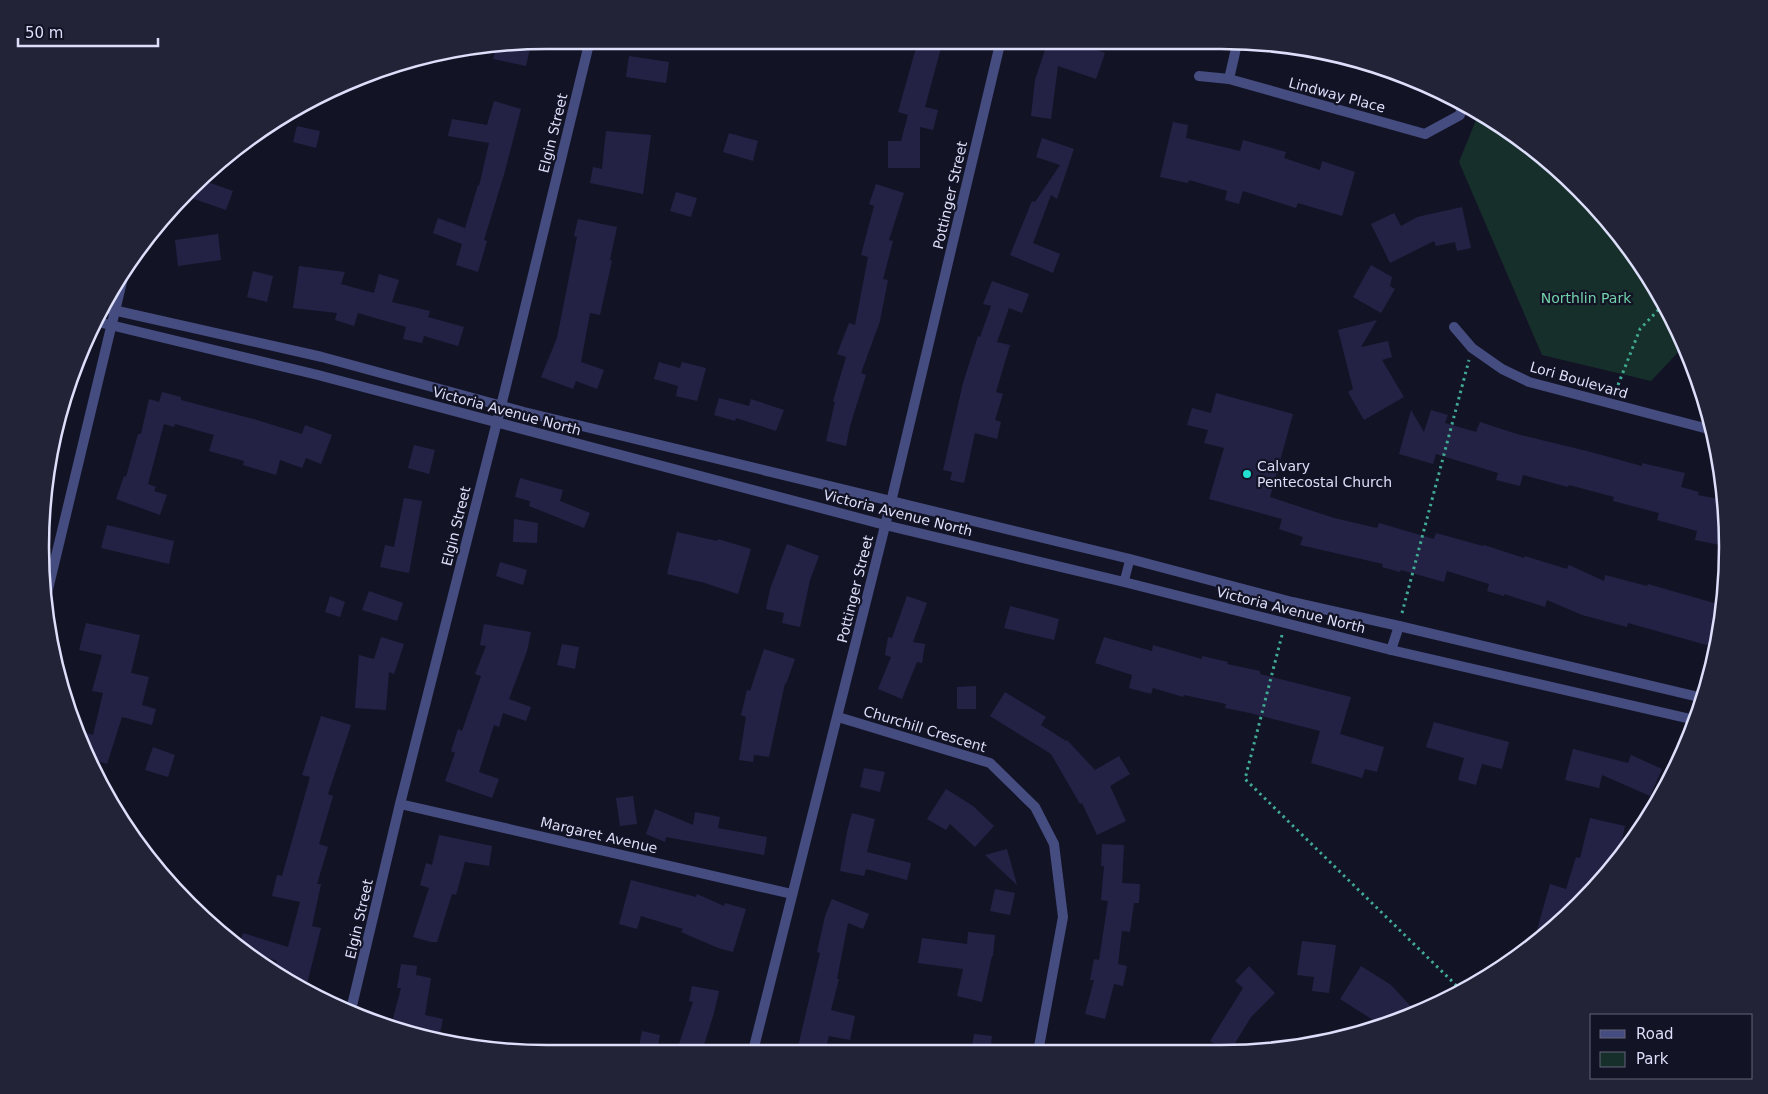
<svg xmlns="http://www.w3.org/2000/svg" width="1768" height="1094" font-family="'DejaVu Sans',sans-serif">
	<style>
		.green { fill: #172f2a }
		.building { fill: #232245 }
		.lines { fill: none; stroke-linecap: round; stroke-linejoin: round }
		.path { stroke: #41aa92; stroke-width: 3; stroke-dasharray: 2.5 4; stroke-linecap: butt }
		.service { stroke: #454c7f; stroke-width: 9 }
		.minor { stroke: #454c7f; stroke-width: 10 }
		.poi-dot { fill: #23e0d3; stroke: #131326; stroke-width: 2 }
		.labels { text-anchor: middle; stroke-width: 4.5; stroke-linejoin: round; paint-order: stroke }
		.street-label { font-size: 14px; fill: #dddffa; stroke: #131326 }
		.park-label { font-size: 14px; fill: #72d1a9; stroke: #131326 }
		.poi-label { font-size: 14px; fill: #dddffa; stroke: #131326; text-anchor: start }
		.rim { fill: none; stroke: #dddffa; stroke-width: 2.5 }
	</style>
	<rect width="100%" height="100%" fill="#131326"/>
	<path class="green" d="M1478,115l51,30 73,67 58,81 24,53 -33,35 -109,-26 -83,-193z"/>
	<g class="building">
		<path d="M497,44h34l-5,22 -33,-7z"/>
		<path d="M917,44h12l12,4 -16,59 13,3 -5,20 -13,-3v41h-32v-27h13l7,-26 -10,-3z"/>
		<path d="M1047,44h34l24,9 -9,26 -38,-13 -7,53 -20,-3 4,-36z"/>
		<path d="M629,56l40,6 -3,21 -40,-6z"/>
		<path d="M494,101l27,8 -16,62 -21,69 3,1 -9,31 -22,-7 6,-21 -29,-11 5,-15 27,10 13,-43 1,1 10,-43 -41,-7 4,-17 35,6z"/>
		<path d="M1173,122l15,3 -2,13 54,13 3,-11 43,12 -2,6 36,12 2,-9 33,11 -13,44 -44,-13 -2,5 -53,-17 -4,13 -14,-4 2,-9 -38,-11 -1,3 -28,-6z"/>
		<path d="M297,126l23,5 -4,17 -23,-6z"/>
		<path d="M606,131l45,4 -8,59 -53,-11 3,-16 9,2z"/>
		<path d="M729,133l29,8 -5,20 -30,-9z"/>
		<path d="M1042,138l32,11 -17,50 -6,-4 -18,48 27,11 -7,19 -43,-18 22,-54 3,1 25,-37 -24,-8z"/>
		<path d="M199,179l34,12 -7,19 -38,-13 4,-12z"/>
		<path d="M876,184l28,9 -15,47 4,1 -10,38 5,1 -8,41 -19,52 5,2 -16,51 -4,20 -20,-5 9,-39 -2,-1 13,-44 -9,-3 12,-31 6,2 13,-68 -7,-2 13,-49 -5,-2z"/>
		<path d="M676,192l21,6 -6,19 -21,-6z"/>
		<path d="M1462,207l9,41 -14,3 -2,-9 -19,4 -2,-5 -44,22 -19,-39 23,-11 7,13 16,-9z"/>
		<path d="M578,219l39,8 -7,33 2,1 -12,54 -10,-2 -9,49 23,8 -7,19 -21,-8 -3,8 -32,-12 16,-39 20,-101 -3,-1z"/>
		<path d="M218,234l3,26 -43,6 -3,-26z"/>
		<path d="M1371,265l21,12 -2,9 5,3 -14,24 -28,-16z"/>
		<path d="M299,266l46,6 -4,12 33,9 5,-19 20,6 -7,22 38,9 -2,6 36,10 -6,19 -34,-10 -2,7 -19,-4 3,-12 -48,-14 -4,13 -19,-6 2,-7 -44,-5z"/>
		<path d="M253,271l20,5 -6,26 -20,-5z"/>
		<path d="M992,281l37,13 -7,19 -13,-5 -12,34 13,3 -14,47 7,2 -8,26 6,2 -4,17 -22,-6 -11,50 -14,-3 2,-8 -9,-2 20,-87 15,-47 2,1 11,-31 -8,-2z"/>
		<path d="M1377,320l-16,27 27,-6 4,16 -10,3 22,37 -40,23 -16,-28 5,-3 -15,-59z"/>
		<path d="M659,362l21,6 2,-6 24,6 -9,33 -21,-5 2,-10 -24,-7z"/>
		<path d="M162,392l19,5v3l76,20 45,14 3,-9 27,10 -11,29 -15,-6 -4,10 -22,-8 -4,15 -33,-10 1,-4 -35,-10 5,-16 -39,-11 -1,3 -10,-3 -16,60 8,3 -2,4 13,4 -7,20 -44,-16 8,-23 2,1 12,-43h3l8,-35 10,3z"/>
		<path d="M1216,393l77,21 -23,83 64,21 43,10 2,-5 55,16 2,-6 47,13 1,-1 40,13 1,-2 42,13 2,-4 35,16 1,-6 42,11 1,-2 73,21 -11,41 -82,-23 -1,4 -45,-12 -35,-15 -2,7 -41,-13v2l-17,-5 2,-7 -42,-13 -3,11 -43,-12 -1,2 -18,-5 1,-3 -83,-19 3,-8 -24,-8 3,-10 -73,-20 15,-51 -20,-5 4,-13 -21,-5 5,-17 19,5z"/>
		<path d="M719,398l30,8 2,-7 33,11 -8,21 -40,-13 -1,3 -21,-6z"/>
		<path d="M1411,410l13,22 7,-22 17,5 -3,8 31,9 4,-10 37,12 70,17 55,15v-3l43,10 -4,14 18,5 -1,3 26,5 1,18 -5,27 -25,-5 2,-9 -40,-11 2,-7 -46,-12 1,-4 -45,-12 -1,2 -45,-12 -3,11 -24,-6 2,-7 -62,-19 -3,10 -34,-10z"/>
		<path d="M414,445l21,5 -6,24 -21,-6z"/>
		<path d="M520,478l43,12 -3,11 30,12 -6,15 -55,-22 1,-5 -15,-4z"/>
		<path d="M404,498l18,3 -13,72 -29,-6 5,-22 9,2z"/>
		<path d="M514,519l24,4 -1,20 -24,-1z"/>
		<path d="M107,525l67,16 -5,23 -68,-16z"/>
		<path d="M677,532l40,9 1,-2 33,10 -13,45 -33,-11 -38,-9z"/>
		<path d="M787,544l32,12 -9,24 -10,47 -18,-4 2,-10 -18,-4 4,-20z"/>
		<path d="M500,562l27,8 -4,15 -27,-9z"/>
		<path d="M369,591l34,12 -6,18 -35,-11z"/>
		<path d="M330,596l15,6 -5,15 -15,-5z"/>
		<path d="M907,596l20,7 -14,39 12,2 -3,19 -5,-1 -15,37 -24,-10 13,-32 -6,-2 3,-18 4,1z"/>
		<path d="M1010,606l49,13 -5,21 -50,-12z"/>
		<path d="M86,623l54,12 -9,38 18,4 -7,28 14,4 -4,16 -30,-8 -15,47 -16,-5 -14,-29 16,5 10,-42 -11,-2 10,-36 -23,-5z"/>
		<path d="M484,624l47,8 -4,19 -18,48 22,8 -5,14 -23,-8 -4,14 -5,-2 -15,47 20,7 -7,19 -47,-17 10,-28 -4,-2 7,-22 4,2 19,-55 -6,-2 11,-28 -6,-1z"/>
		<path d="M381,637l23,7 -10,30 -5,-2 -3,38 -31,-2 4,-53 15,4z"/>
		<path d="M1104,637l48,14 1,-6 49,14v-3l26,6 -1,2 33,7v3l91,23 -11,37 44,13 -7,25 -12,-3 -3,9 -51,-15 9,-32 -70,-18 -25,-5 1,-4 -42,-9 -1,2 -30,-9 -2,6 -22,-6 3,-13 -37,-12z"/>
		<path d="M562,644l17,3 -4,22 -18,-4z"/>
		<path d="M764,649l31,10 -9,25 -1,-1 -16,74 -15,-2 -1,7 -14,-2 7,-43 -5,-2 6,-25 3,1z"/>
		<path d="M976,686v23h-19v-22z"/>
		<path d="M1005,692l41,25 -5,8 25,16 1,-1 28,30 24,-14 11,18 -20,12 16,35 -29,14 -15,-32 -2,1 -29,-50 -61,-38z"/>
		<path d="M321,716l30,9 -23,69 5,2 -14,48 9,3 -11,37h4l-9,42 9,2 -15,60 -32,-18 3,-9 -39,-13 5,-15 45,14 12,-45 -28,-6 5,-21 5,1 28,-99 -8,-2z"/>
		<path d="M1434,722l75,20 -7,27 -20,-5 -6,21 -18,-5 6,-22 -38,-11z"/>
		<path d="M153,747l22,8 -7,22 -23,-7z"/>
		<path d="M1573,749l55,14 3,-8 31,14 -12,27 -48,-21 -3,13 -34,-8z"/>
		<path d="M864,768l21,4 -5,20 -20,-5z"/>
		<path d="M946,789l27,17 21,20 -19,21 -25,-23 -4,6 -19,-11z"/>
		<path d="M633,796l4,28 -17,2 -4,-28z"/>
		<path d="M655,809l38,16 2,-13 25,5 -2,11 49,9 -3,18 -98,-18 -1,5 -19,-8z"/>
		<path d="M852,813l23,6 -8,33 44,11 -4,17 -41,-11 -2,7 -24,-5 7,-39z"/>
		<path d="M1590,818l35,8 -4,18 8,2 -6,9 -67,73 -23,16 17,-60 16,5 10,-32 4,1z"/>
		<path d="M439,835l53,11 -3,20 -24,-4 -9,33 -4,-1 -15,48h-6l-18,-5 16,-49 -9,-3 6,-22 6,2z"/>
		<path d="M1102,844l22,1 -2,38 18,1 -1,19h-5l-4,29 -8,-1 -4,33 9,2 -4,20 -9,-2 -9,35 -20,-5 9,-34h-4l4,-21 5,1 9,-59 -7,-1 3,-34h-3z"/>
		<path d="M1007,849l10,36 -32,-30z"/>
		<path d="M631,880l65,17 1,-3 27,12 1,-3 21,6 -13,43 -15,-4 -37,-16 2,-3 -42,-13 -4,13 -18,-5z"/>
		<path d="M995,889l20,4 -5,22 -20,-4z"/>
		<path d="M832,899l37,15 -6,15 -15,-6 -11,56h2l-8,31 24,6 -5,24 -21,-4 -4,15h-28l23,-98 -3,-1 8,-36z"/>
		<path d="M968,932l27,3 -2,21h-1l-10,46 -25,-6 6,-27 -45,-6 4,-25 45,6z"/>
		<path d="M1302,941l34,4 -7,48 -17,-2 2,-14 -17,-2z"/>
		<path d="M401,964l16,2 -1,9 15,3 -6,37 18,4 -4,19 -48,-12 10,-38h-4z"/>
		<path d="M1249,966l26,27 -24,24 -22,36 -19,-12 33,-53 -8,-7z"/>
		<path d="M1361,966l30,19 24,26 -34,14 -41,-26z"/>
		<path d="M692,986l27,5 -5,22 -12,38 -25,-1 16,-48 -4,-1z"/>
		<path d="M642,1031l18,4 -3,15 -18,-3z"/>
		<path d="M974,1034l18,2 -2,16h-19z"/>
	</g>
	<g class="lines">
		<g class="path">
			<path d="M1618,385l22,-56 25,-26"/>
			<path d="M1402,613l67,-253"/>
			<path d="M1282,635l-37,144 217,212"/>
		</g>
		<path class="service" d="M1124,582l6,-23"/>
		<g class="minor">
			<path d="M1199,76l30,3 196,55 35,-19 2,-10"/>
			<path d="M1229,79l8,-35"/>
			<path d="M104,308l218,49 202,55 606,147 162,43 107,24 304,72"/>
			<path d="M98,322l220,53 567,150 239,57 267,68 304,70"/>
			<path d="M1454,327l18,21 30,21 27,13 183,48"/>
			<path d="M44,606l82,-341"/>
			<path d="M1391,650l8,-24"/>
			<path d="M838,717l152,46 45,44 19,37 9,73 -25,135"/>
			<path d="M400,804l392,90"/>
			<path d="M350,1014l50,-210 105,-414 84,-346"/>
			<path d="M753,1051l138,-549 109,-458"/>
		</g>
	</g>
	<circle class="poi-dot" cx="1247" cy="474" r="5"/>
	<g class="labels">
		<g class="street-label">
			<text transform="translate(1337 95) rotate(15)" y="5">Lindway Place</text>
			<text transform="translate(553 133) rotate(-76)" y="5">Elgin Street</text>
			<text transform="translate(950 195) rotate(-77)" y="5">Pottinger Street</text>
			<text transform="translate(1579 380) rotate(16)" y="5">Lori Boulevard</text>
			<text transform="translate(507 411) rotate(15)" y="5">Victoria Avenue North</text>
			<text transform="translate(898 513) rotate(14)" y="5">Victoria Avenue North</text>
			<text transform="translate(456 526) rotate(-76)" y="5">Elgin Street</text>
			<text transform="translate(855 589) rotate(-76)" y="5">Pottinger Street</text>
			<text transform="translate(1291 610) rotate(14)" y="5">Victoria Avenue North</text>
			<text transform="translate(925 729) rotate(17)" y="5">Churchill Crescent</text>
			<text transform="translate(599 835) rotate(13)" y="5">Margaret Avenue</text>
			<text transform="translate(359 919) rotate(-77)" y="5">Elgin Street</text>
		</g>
		<g class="park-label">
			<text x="1586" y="303">Northlin Park</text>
		</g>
		<g class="poi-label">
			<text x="1257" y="471">Calvary<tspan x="1257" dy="16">Pentecostal Church</tspan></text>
		</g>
	</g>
	<path d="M0 0H1768V1094H0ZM547 49H1221A498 498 0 0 1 1719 547V547A498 498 0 0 1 1221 1045H547A498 498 0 0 1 49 547V547A498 498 0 0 1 547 49Z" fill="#232337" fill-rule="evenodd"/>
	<path class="rim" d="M547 49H1221A498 498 0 0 1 1719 547V547A498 498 0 0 1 1221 1045H547A498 498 0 0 1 49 547V547A498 498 0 0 1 547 49Z"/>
	<rect x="1590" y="1014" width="162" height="65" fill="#131326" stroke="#64657b"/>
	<rect x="1600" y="1030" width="25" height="8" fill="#454c7f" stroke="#64657b"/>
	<text x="1636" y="1039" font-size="15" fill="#dddffa">Road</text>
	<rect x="1600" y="1052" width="25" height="15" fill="#172f2a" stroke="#64657b"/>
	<text x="1636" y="1064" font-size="15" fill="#dddffa">Park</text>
	<path d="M18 38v8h140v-8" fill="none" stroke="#dddffa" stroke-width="2.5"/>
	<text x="25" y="38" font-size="15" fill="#dddffa" stroke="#131326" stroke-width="4" paint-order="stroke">50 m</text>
</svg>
